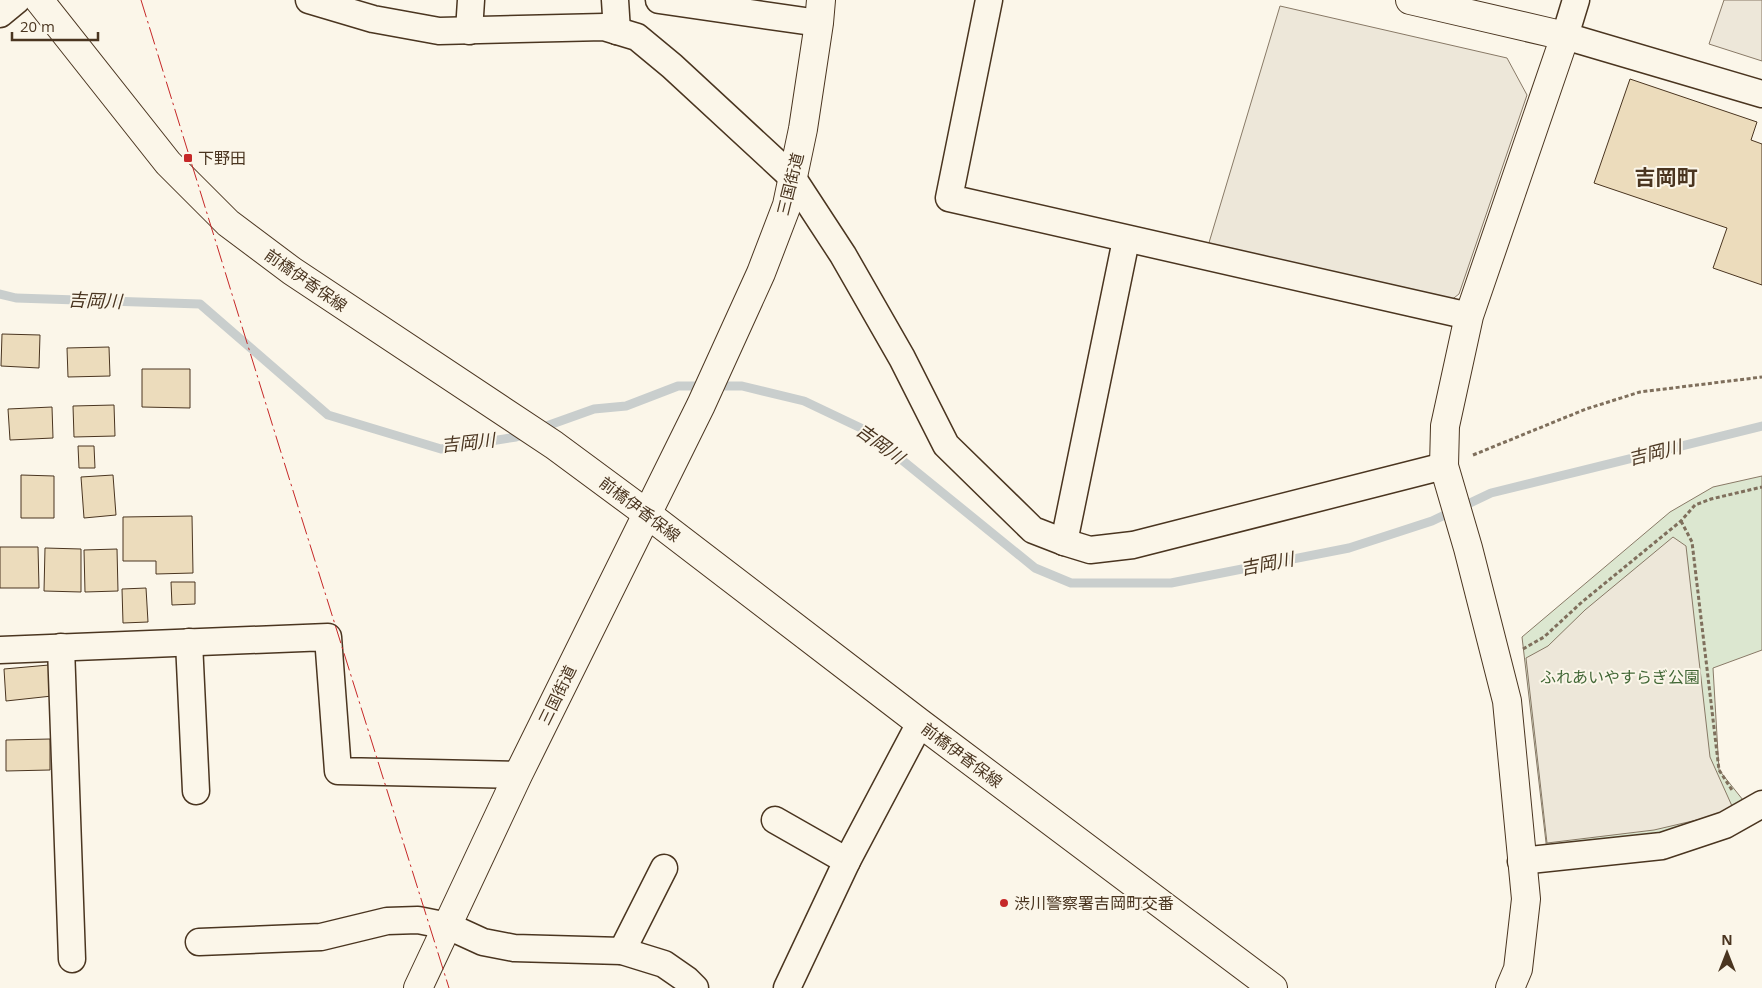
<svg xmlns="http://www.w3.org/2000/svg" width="1762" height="988" font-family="'Open Sans','Noto Sans JP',sans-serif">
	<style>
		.green { fill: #dce7d0; stroke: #887966 }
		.parking { fill: #ede7d9; stroke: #887966 }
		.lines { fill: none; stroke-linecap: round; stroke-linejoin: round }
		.stream { stroke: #c9cecd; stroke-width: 9 }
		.building { fill: #ecdcbc; stroke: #4a3520 }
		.street-casing { stroke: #4a3520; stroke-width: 29 }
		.secondary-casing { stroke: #4a3520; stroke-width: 30 }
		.primary-casing { stroke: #4a3520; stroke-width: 30 }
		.path { stroke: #7f6f5c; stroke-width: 3; stroke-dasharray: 4 2.5; stroke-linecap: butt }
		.street { stroke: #fbf6e9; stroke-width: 26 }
		.secondary { stroke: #fbf6e9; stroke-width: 28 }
		.primary { stroke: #fbf6e9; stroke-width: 28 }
		.power { stroke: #c62828; stroke-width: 1; stroke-dasharray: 18 4 2.5 4; stroke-linecap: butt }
		.poi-dot { fill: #c62828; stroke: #fbf6e9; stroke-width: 2 }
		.labels { text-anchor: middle; stroke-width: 4; stroke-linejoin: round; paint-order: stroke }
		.poi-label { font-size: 16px; fill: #4a3520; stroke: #fbf6e9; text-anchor: start }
		.street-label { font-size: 16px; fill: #4a3520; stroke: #fbf6e9 }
		.park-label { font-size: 16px; fill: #436837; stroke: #fbf6e9 }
		.water-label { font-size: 18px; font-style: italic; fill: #4a3520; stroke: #fbf6e9 }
		.district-label { font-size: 21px; font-weight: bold; fill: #4a3520; stroke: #fbf6e9 }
	</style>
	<rect width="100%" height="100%" fill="#fbf6e9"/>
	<path class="green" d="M1762,476v174l-49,18 6,102 28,35 -90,32 -110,14 -25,-214 148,-125 43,-25z"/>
	<g class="parking">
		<path d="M1724,0h38v61l-53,-17z"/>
		<path d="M1280,6l227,52 20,37 -68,199 -9,7 -242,-55z"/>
		<path d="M1673,537l13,9 24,211 22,49 -18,10 -60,14 -107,13 -21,-185 22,-12 37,-36z"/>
	</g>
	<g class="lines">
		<g class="stream">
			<path d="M0,294l16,4 184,6 128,111 113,34 75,-12 10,-3"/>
			<path d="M538,429l56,-20 32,-3 52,-20h64l62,15 61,29 170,138 36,15h100l178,-35 83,-27 59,-28 271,-67"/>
		</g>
	</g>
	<g class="building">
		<path d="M1630,79l127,43 -6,18 11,4v141l-49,-17 14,-40 -133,-45z"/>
		<path d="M2,334l38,1 -1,33 -38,-2z"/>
		<path d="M109,347l1,29 -42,1 -1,-29z"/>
		<path d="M142,369h48v39l-48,-1z"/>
		<path d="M114,405l1,31 -41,1 -1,-31z"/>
		<path d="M52,407l1,31 -43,2 -2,-31z"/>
		<path d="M78,446h16l1,22h-16z"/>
		<path d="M21,475l33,1v42h-33z"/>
		<path d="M113,475l3,40 -32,3 -3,-41z"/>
		<path d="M192,516l1,57 -37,1v-13h-33v-44z"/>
		<path d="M0,547h38l1,41h-39z"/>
		<path d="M45,548l36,1v43l-37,-1z"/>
		<path d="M117,549l1,42 -33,1 -1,-42z"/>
		<path d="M171,582h24v22l-23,1z"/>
		<path d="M146,588l2,34 -25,1 -1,-34z"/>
		<path d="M49,665l3,31 -46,5 -2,-32z"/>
		<path d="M50,739v31l-44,1v-31z"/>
	</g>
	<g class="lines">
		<g class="street-casing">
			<g id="street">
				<path d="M309,0l64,19 66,12 165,-4 33,10 35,29 120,111 51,78 59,103 44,87 87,85 31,12 26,8 43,-5 311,-79"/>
				<path d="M615,0l2,31"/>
				<path d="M659,0l160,23"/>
				<path d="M989,0l-40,198 520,118"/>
				<path d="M1576,0l-11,36 197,58"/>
				<path d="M0,14l17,-14"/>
				<path d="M469,31l2,-31"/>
				<path d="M1064,542l62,-302"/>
				<path d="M189,642l7,149"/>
				<path d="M61,647l11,312"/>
				<path d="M0,650l328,-13 10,134 180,4"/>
				<path d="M775,820l72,41"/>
				<path d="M1521,861l141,-15 63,-21 37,-21"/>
				<path d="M199,942l122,-5 66,-16 31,-1 30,6 35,16 31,6 108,3 42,13 23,16 8,8"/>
				<path d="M622,951l42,-83"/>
				<path d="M787,988l60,-127 73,-138"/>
			</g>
		</g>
		<g class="secondary-casing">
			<g id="secondary">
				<path d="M1410,0l155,36 -96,280 -24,110 -1,40 24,82 39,153 19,198 -8,70 -8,19"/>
				<path d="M418,988l100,-213 183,-370 60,-132 26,-68 16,-76 16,-106 2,-23"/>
			</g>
		</g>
		<g class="primary-casing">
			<path id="primary" d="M39,0l129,163 60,60 64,48 262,174 92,68 274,210 353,265"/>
		</g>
		<g class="path">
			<path d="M1473,455l113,-46 54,-17 122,-15"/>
			<path d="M1681,521l11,21 27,228 13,20"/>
			<path d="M1523,649l21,-12 38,-35 99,-81 14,-16 16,-6 51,-12"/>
		</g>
		<use href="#street" class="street"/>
		<use href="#secondary" class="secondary"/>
		<use href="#primary" class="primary"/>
		<path class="power" d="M141,0l133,430 175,558"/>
	</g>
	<g class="poi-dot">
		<rect x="183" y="153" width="10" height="10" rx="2.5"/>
		<circle cx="1004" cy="903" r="5"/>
	</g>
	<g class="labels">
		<g class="poi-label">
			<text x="198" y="164">下野田</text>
			<text x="1014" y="909">渋川警察署吉岡町交番</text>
		</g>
		<g class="street-label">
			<text transform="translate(790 184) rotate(-76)" y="6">三国街道</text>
			<text transform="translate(306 280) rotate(35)" y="6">前橋伊香保線</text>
			<text transform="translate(640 509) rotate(37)" y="6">前橋伊香保線</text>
			<text transform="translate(557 695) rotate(-64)" y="6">三国街道</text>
			<text transform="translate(962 755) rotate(37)" y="6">前橋伊香保線</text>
		</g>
		<g class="park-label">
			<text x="1620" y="683">ふれあいやすらぎ公園</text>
		</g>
		<g class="water-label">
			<text transform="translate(95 301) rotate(2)" y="6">吉岡川</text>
			<text transform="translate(468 443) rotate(-6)" y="6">吉岡川</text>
			<text transform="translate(880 444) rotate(36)" y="6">吉岡川</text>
			<text transform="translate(1655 453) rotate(-14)" y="6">吉岡川</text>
			<text transform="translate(1267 564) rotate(-11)" y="6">吉岡川</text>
		</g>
		<g class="district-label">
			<text x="1666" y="185">吉岡町</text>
		</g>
	</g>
	<g transform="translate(1727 953)" stroke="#fbf6e9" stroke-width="4" paint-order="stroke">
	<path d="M0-4L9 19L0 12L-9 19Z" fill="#4a3520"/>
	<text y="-8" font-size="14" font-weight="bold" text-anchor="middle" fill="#4a3520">N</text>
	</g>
	<path d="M12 32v8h86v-8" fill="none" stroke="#4a3520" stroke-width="2.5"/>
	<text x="20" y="32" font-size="15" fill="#4a3520" stroke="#fbf6e9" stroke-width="4" paint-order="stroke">20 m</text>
</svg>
